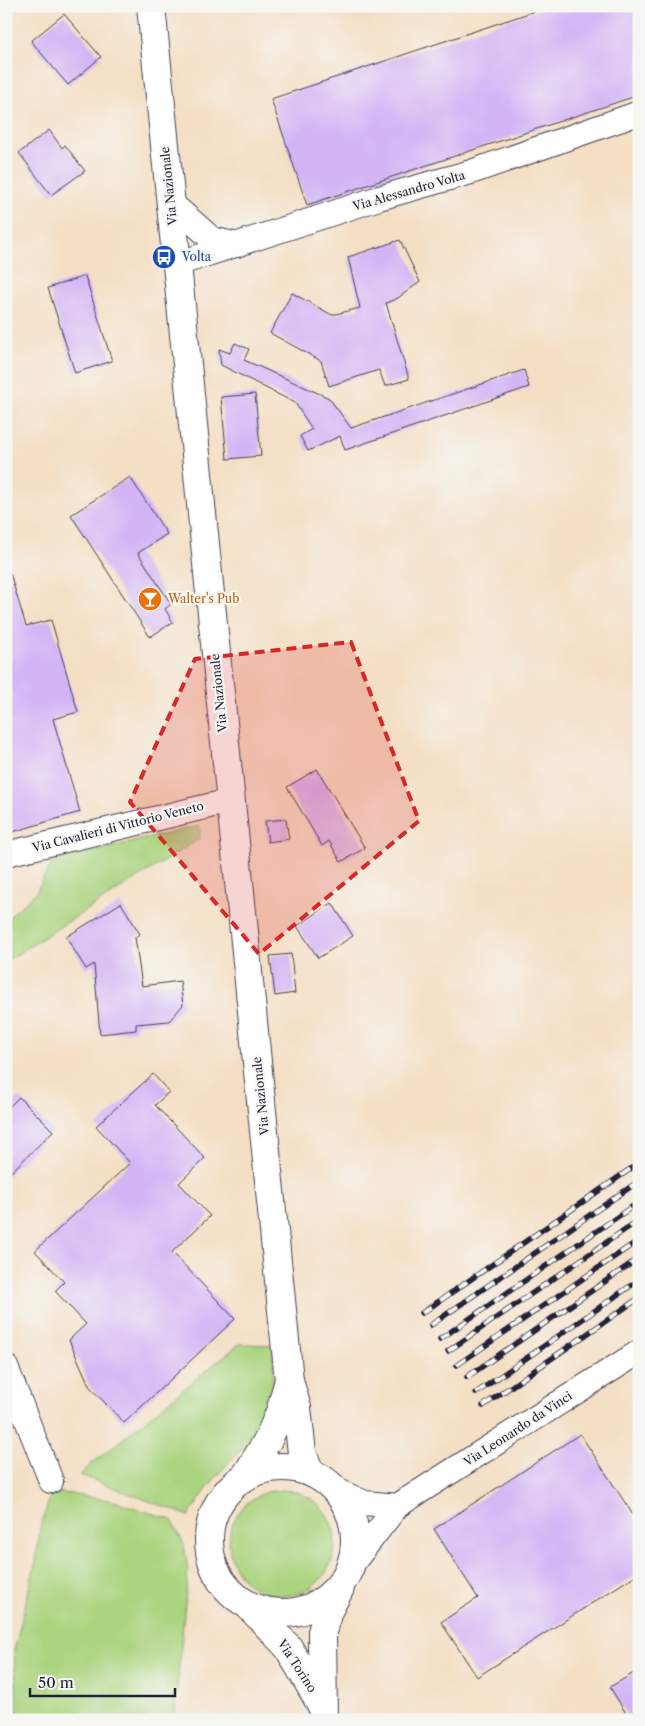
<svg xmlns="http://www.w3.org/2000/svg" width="645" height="1726" font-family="'Libre Caslon Text',serif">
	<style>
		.green { fill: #aad47f; stroke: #667b5d }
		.building { fill: #d3b5f5 }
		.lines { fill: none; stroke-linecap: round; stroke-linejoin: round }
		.minor-casing { stroke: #423e50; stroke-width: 26 }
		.major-casing { stroke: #423e50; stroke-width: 30 }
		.minor { stroke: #fff; stroke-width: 24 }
		.major { stroke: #fff; stroke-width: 28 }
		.rail-casing { stroke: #22223b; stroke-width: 5.5 }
		.rail { stroke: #f6f6f2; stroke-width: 4; stroke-dasharray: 11; stroke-linecap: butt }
		.marked { fill: #d62828; fill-opacity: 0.2; stroke: #d62828; stroke-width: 4; stroke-dasharray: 10 6; stroke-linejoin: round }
		.labels { text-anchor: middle; stroke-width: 4.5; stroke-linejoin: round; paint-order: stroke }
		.street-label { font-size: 12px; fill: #22223b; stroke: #f6f6f2 }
		.transit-label { font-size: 12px; fill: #164399; stroke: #f6f6f2; text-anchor: start }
		.food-label { font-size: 12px; fill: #c56008; stroke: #f6f6f2; text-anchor: start }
	</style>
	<rect width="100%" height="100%" fill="#f6f6f2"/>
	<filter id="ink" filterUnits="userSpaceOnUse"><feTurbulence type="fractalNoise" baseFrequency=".02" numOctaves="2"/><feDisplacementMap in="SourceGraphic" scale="10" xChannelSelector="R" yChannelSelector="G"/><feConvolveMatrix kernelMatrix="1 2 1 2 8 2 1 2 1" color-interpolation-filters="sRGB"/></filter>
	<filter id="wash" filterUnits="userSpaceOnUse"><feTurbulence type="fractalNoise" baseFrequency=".0096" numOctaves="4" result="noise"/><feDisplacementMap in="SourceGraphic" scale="20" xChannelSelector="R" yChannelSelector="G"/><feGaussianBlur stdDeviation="1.12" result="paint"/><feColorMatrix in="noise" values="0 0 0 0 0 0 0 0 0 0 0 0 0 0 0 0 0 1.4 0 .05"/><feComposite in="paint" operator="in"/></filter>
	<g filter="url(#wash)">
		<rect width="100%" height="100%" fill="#f4dfc4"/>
		<g class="green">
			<path d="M200,826l-1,13 -193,122v-41l30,-28 17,-31z"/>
			<path d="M239,1344l34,1c1,29 1,63 -15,89 -6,9 -18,16 -25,24 -18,18 -31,37 -44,58l-109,-41 9,-9z"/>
			<circle cx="282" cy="1543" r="53"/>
			<path d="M52,1491l62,10 58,19 12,25 4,26 -14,149h-156l-4,-69 22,-90 4,-33z"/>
		</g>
		<g id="blocks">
			<g class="building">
				<path d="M550,6h89v89l-332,110 -36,-106z"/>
				<path d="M64,14l37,43 -33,28 -37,-44z"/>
				<path d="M49,130l13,18 3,-3 20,26 -34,24 -32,-42z"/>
				<path d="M400,240l20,42 -22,16 -12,5 23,76 -24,7 -6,-16 -50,16 -8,-25 -51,-28 22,-40 40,22 28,-7 -12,-51z"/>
				<path d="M85,276l27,85 -37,12 -27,-85z"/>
				<path d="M235,343l14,6 -5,11 85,38 22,30 173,-58 5,17 -184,63 -5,-14 -32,15 -8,-15 12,-7 -17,-26 -74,-38 -2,-16 11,4z"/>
				<path d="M255,394l6,62 -34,3 -6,-62z"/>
				<path d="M130,477l37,57 -29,19 33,51 -6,5 8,13 -23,15 -79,-122z"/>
				<path d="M6,573h4l16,53 25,-6 27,92 -25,7 27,93 -74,22z"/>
				<path d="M317,769l48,79 -24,14 -12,-21 -7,5 -35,-59z"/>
				<path d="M286,819l3,20 -21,3 -3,-21z"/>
				<path d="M121,903l19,31 -5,3 7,49 38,-5 3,24 -14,16 -33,3v6l-36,4 -6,-70 -8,5 -20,-32z"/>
				<path d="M332,903l21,33 -35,22 -21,-32z"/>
				<path d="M291,954l4,39 -20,3 -5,-40z"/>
				<path d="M153,1074l16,18 -14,13 50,53 -26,25 31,33 -38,36 63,67 -111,104 -34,-36 -21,-47 17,-16 -31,-33 9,-9 -29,-31 95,-88 -34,-37z"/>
				<path d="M19,1097l34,34 -47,46v-67z"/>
				<path d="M580,1434l59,90v49l-162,104 -36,-55 37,-24 -44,-69z"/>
				<path d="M639,1670v50h-9l-20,-33z"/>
			</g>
		</g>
	</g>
	<g filter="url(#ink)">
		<use href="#blocks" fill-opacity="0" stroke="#423e50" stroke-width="1"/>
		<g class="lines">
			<g class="minor-casing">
				<g id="minor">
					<path d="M170,202l42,37 25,6"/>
					<path d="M177,264l202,-66 92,-26 168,-59"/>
					<path d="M6,854l224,-53"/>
					<path d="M6,1367l45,114"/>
					<path d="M336,1490l29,13 32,3"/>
					<path d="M352,1564l45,-58 242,-154"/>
				</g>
			</g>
			<g class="major-casing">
				<g id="major">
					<path d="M151,6l138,1374 8,28 5,45 8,19"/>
					<circle cx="282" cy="1540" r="73"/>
					<path d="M245,1477l24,-39 11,-26 9,-32"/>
					<path d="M250,1607l38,40 34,59"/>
					<path d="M323,1720l-1,-88 6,-21 12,-23"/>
				</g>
			</g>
			<use href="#minor" class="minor"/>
			<use href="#major" class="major"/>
			<g class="rail-casing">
				<g id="rail">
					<path d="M422,1313l217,-150"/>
					<path d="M431,1325l208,-144"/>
					<path d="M440,1339l199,-137"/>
					<path d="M448,1351l191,-131"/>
					<path d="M457,1365l182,-125"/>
					<path d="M467,1377l172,-119"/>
					<path d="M476,1393l163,-113"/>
					<path d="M483,1406l156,-108"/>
				</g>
			</g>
			<use href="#rail" class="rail"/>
		</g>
	</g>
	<path class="marked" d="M351,642l68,179 -160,133 -129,-152 65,-143z"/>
	<defs>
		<g id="bus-disc" transform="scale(1.25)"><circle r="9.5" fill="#1a4fb4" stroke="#f6f6f2"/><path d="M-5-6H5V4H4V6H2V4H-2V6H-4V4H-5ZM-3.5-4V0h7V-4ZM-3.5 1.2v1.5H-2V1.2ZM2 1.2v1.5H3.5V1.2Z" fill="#fff"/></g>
		<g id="bar-disc" transform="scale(1.25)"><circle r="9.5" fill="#e8710a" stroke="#f6f6f2"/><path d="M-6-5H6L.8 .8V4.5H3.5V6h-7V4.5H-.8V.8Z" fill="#fff"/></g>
	</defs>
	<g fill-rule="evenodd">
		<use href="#bus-disc" x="164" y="257"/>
		<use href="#bar-disc" x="150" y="599"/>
	</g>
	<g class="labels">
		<g class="street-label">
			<text transform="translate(169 186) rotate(-96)" y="4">Via Nazionale</text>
			<text transform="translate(409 191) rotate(-16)" y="4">Via Alessandro Volta</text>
			<text transform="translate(219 693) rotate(-96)" y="4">Via Nazionale</text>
			<text transform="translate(118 827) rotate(-14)" y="4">Via Cavalieri di Vittorio Veneto</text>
			<text transform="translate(261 1096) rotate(-96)" y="4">Via Nazionale</text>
			<text transform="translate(518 1429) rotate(-33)" y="4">Via Leonardo da Vinci</text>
			<text transform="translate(297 1666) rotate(57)" y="4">Via Torino</text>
		</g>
		<g class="transit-label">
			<text x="182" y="261">Volta</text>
		</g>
		<g class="food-label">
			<text x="168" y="603">Walter's Pub</text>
		</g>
	</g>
	<rect width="645" height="1726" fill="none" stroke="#f6f6f2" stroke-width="25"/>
	<path d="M30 1688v8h145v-8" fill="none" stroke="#22223b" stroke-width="2.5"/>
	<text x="38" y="1688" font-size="15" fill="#22223b" stroke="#f6f6f2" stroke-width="4" paint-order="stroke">50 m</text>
</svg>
